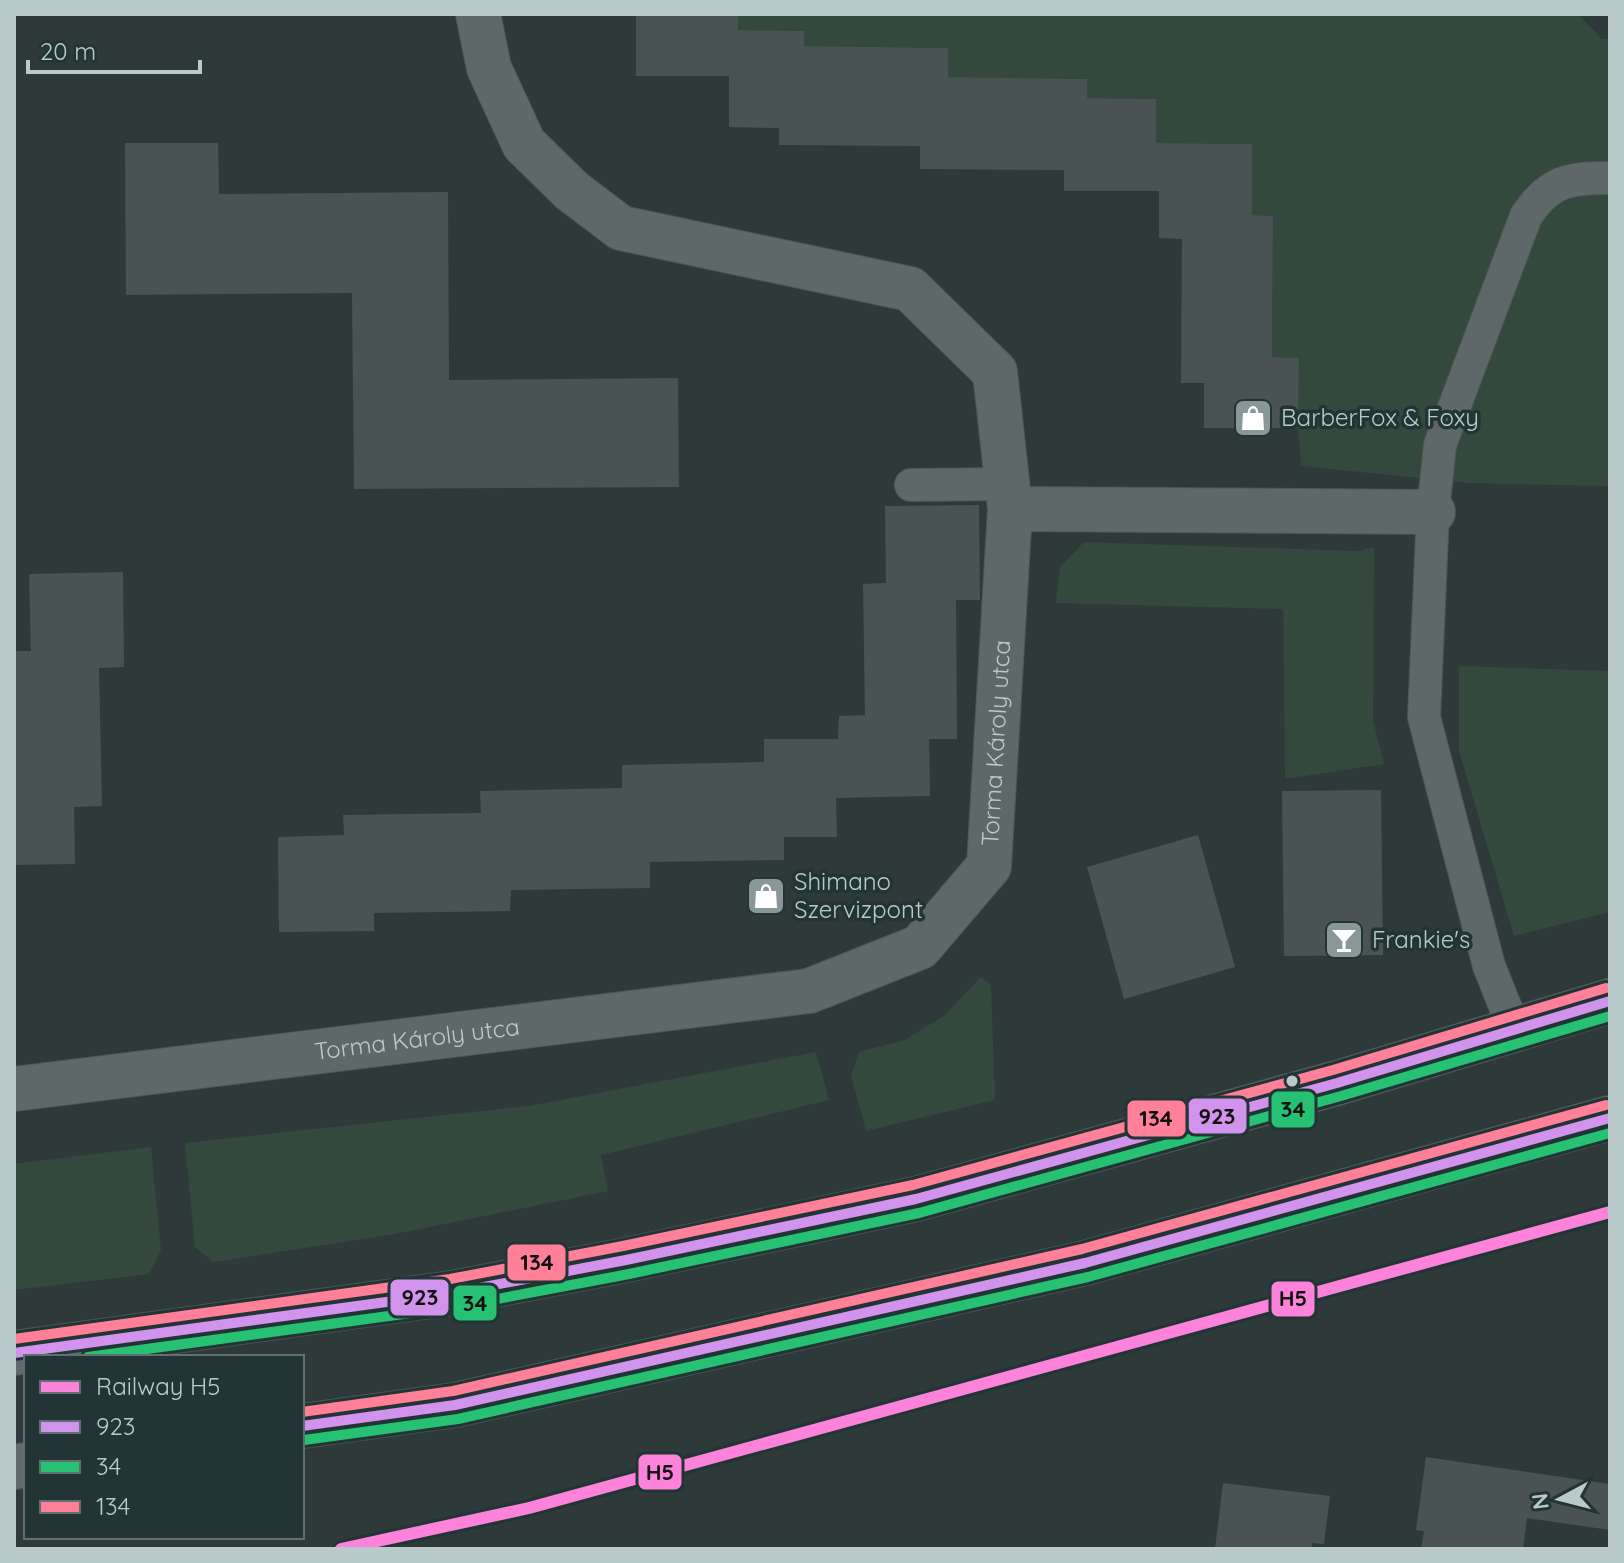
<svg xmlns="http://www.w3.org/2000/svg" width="1624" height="1563" font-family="Quicksand,sans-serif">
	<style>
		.green { fill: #34493d }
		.building { fill: #495353 }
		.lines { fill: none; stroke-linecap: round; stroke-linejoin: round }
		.service-casing { stroke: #4e5656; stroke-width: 34 }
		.minor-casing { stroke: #4e5656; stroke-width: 46 }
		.primary-casing { stroke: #4c5657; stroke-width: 46 }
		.service { stroke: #5e6868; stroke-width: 32 }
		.minor { stroke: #5e6868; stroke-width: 44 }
		.primary { stroke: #606a6a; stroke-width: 44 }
		.bus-1-casing { stroke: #223534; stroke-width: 16 }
		.bus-2-casing { stroke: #223534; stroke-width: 16 }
		.bus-3-casing { stroke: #223534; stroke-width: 16 }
		.bus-1 { stroke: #d193ec; stroke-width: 10 }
		.bus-2 { stroke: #26c172; stroke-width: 10 }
		.bus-3 { stroke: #ff8098; stroke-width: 10 }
		.rail-1-casing { stroke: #223534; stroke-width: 18 }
		.rail-1 { stroke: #fc83d9; stroke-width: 12 }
		.bus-dot { fill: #bac9ca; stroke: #223534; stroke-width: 3 }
		.labels { text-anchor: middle; stroke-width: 7; stroke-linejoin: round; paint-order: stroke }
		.poi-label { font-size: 24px; fill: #bac9ca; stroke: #223534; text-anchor: start }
		.street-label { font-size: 24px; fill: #bac9ca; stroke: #223534 }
		.line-badge { stroke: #223534; stroke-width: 3 }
		.pale-badge-label { font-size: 22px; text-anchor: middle; font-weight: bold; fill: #111 }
	</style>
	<rect width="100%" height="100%" fill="#2e3a3a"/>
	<g class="green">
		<path d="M738,14h840l24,25h8v447l-141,-3 -168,-17 -3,-38 1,-70 -27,-1 1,-141 -21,-1 -1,-71 -95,-1v-44l-69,-1v-19l-139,-2v-29l-144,-2 -1,-15 -65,-1z"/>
		<path d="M1084,542l274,9 16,-4 -1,174 11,43 -99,15 -2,-170 -227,-6 4,-36z"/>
		<path d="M1459,666l151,5v241l-96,24 -55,-185z"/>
		<path d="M981,977l10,8 4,115 -129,31 -15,-56 8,-23 46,-12 40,-25z"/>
		<path d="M816,1052l13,48 -228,55 7,36 -213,43 -182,28 -18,-15 -10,-104 344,-37z"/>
		<path d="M151,1147l10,103 -12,24 -135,16v-126z"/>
	</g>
	<g class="building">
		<path d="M636,14h102v16l66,1v15l144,2v29l139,2v19l69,1v44l96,1v71l21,1 -1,141 27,1 -1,70h-94v-45h-23l1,-144 -23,-1v-47h-95v-21l-144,-1v-23l-141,-1v-17l-50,-1v-51h-93z"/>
		<path d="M125,143h93l1,51 229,-2 1,188 229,-2 1,109 -325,2 -2,-196 -226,2z"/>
		<path d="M979,505l1,95h-24l1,139h-28l1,57 -94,2 1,39h-53v23l-134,2v26l-139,2 -1,21 -136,2v18l-95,1 -1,-95 66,-2 -1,-20 138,-2 -1,-22 142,-3v-23l142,-3v-23h74l1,-23 26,-1 -2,-131 23,-1 -1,-77z"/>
		<path d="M123,572l1,95 -25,1 3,138 -28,1 1,57 -61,1v-214h17l-2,-77z"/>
		<path d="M1381,790l2,165 -99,1 -2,-165z"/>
		<path d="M1198,835l37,132 -111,32 -37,-132z"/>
		<path d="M1426,1457l184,27v46l-83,-12 -4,31h-102l3,-18 -8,-1z"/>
		<path d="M1223,1483l107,13 -6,48 -12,-1v6h-97z"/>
	</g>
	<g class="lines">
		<g class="service-casing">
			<g id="service">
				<path d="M911,485l96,-1"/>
				<path d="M1515,1031l-26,-65 -65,-249 9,-205 7,-67 86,-229c24,-36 43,-38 84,-38"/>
			</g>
		</g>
		<g class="minor-casing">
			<g id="minor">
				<path d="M1010,509l423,3"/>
				<path id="s1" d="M14,1089l795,-98 111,-44 69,-81 21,-357 -15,-137 -85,-83 -289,-61 -49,-37 -48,-47 -35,-76 -11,-54"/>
			</g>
		</g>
		<g class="primary-casing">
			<g id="primary">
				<path d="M14,1353l438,-60 174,-33 290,-61 421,-116 273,-82"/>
				<path d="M302,1426l153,-21 630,-142 525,-145"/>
				<path d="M14,1467l12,-2"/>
			</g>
		</g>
		<use href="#service" class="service"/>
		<use href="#minor" class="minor"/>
		<use href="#primary" class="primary"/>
		<g class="bus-1-casing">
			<g id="bus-1">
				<path d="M14,1353l438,-60 174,-33 290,-61 421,-116 273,-82"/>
				<path d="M302,1426l153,-21 630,-142 525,-145"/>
			</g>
		</g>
		<g class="bus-2-casing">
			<g id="bus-2">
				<path d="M88,1357l367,-50 174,-33 290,-61 422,-117 269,-80"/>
				<path d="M304,1440l154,-21 630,-142 522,-144"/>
			</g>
		</g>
		<g class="bus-3-casing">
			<g id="bus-3">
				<path d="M14,1339l436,-60 173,-33 290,-61 420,-115 273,-82"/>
				<path d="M302,1412l151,-21 629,-142 524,-144"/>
			</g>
		</g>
		<use href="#bus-1" class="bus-1"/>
		<use href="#bus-2" class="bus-2"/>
		<use href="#bus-3" class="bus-3"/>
		<g class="rail-1-casing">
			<path id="rail-1" d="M341,1549l188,-41 1081,-296"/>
		</g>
		<use href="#rail-1" class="rail-1"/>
	</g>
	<defs>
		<g id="shop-square" transform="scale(2)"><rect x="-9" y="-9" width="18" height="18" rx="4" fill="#899798" stroke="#223534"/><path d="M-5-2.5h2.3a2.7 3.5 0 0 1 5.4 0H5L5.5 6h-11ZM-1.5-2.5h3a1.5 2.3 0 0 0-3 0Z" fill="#fff"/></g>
		<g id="bar-square" transform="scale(2)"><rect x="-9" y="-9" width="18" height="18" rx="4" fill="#899798" stroke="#223534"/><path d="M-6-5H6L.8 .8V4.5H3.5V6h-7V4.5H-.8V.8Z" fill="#fff"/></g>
	</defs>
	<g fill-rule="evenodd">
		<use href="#shop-square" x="1253" y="418"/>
		<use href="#shop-square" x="766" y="896"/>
		<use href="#bar-square" x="1344" y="940"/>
	</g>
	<circle class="bus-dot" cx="1292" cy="1081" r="7"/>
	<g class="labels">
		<g class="poi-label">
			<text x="1281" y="426">BarberFox &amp; Foxy</text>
			<text x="794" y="890">Shimano<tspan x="794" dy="28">Szervizpont</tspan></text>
			<text x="1372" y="948">Frankie's</text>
		</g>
		<g class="street-label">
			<text dy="8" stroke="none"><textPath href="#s1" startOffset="1150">Torma Károly utca</textPath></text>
			<text dy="8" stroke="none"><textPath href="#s1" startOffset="406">Torma Károly utca</textPath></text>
		</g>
	</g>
	<g class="line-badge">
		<rect x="1270" y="1090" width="46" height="39" rx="8" fill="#26c172"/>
		<rect x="1187" y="1097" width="61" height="38" rx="8" fill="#d193ec"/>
		<rect x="1126" y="1099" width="61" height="39" rx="8" fill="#ff8098"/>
		<rect x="506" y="1243" width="61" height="39" rx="8" fill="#ff8098"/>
		<rect x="389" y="1278" width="61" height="39" rx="8" fill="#d193ec"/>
		<rect x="1270" y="1280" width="46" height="38" rx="8" fill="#fc83d9"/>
		<rect x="452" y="1284" width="46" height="38" rx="8" fill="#26c172"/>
		<rect x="637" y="1453" width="46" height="38" rx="8" fill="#fc83d9"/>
	</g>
	<g class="pale-badge-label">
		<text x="1293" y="1117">34</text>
		<text x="1217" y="1124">923</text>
		<text x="1156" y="1126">134</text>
		<text x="537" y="1270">134</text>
		<text x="420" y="1305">923</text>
		<text x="1293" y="1306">H5</text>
		<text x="475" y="1311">34</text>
		<text x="660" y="1480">H5</text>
	</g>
	<rect width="1624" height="1563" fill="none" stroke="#bac9ca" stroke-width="32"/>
	<rect x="24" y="1355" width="280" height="184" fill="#223534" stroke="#5f7070" stroke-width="2"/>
	<rect x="40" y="1381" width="40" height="12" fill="#fc83d9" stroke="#5f7070" stroke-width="2"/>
	<text x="96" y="1395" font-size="24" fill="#bac9ca">Railway H5</text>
	<rect x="40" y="1421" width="40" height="12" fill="#d193ec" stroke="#5f7070" stroke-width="2"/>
	<text x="96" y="1435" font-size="24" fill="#bac9ca">923</text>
	<rect x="40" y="1461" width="40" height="12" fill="#26c172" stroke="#5f7070" stroke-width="2"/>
	<text x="96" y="1475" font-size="24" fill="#bac9ca">34</text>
	<rect x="40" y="1501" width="40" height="12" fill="#ff8098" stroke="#5f7070" stroke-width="2"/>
	<text x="96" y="1515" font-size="24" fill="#bac9ca">134</text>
	<g transform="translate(1560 1499) rotate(263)" stroke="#223534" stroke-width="6" paint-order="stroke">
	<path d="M0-6L14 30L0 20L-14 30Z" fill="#bac9ca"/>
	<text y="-12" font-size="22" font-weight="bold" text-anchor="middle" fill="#bac9ca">N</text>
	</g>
	<path d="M28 60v12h172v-12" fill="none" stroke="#bac9ca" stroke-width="4"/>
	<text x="40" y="60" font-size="24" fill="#bac9ca" stroke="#223534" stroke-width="6" paint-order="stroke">20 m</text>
</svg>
